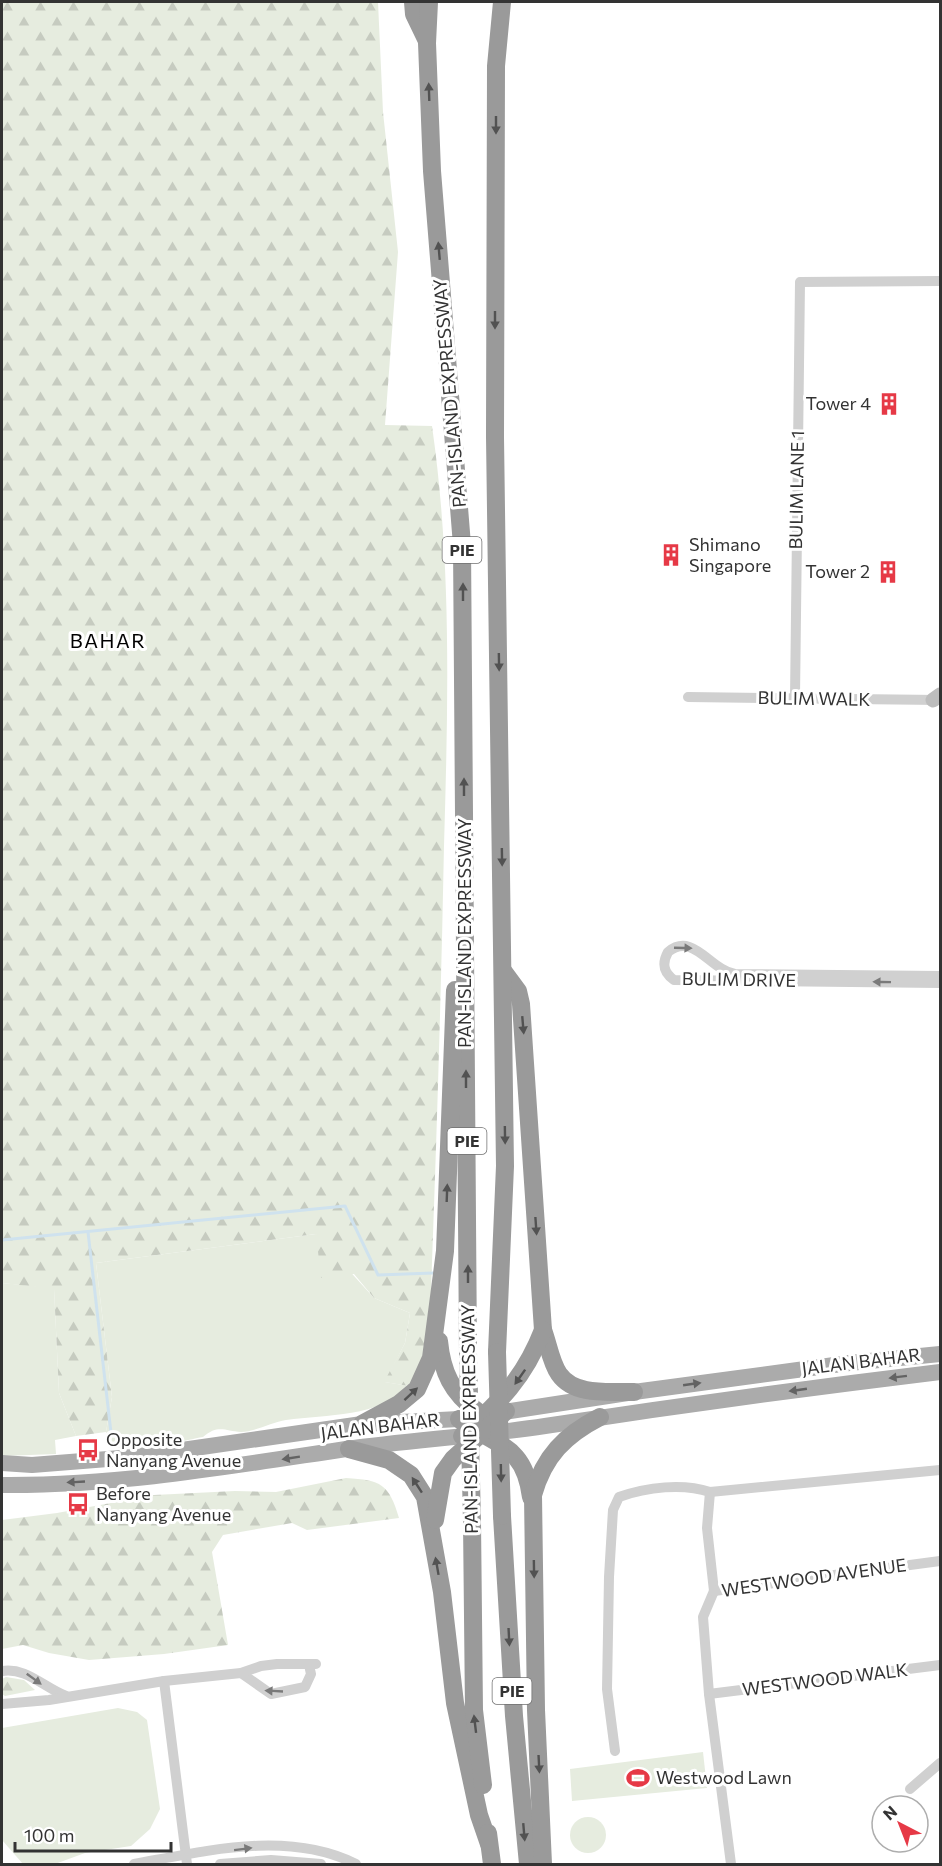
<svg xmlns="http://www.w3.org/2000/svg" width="942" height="1866" font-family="Commissioner,sans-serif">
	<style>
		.green { fill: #e6ecdf }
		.forest { fill: url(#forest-firs) }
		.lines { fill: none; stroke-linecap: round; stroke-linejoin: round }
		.stream { stroke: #cfe2ee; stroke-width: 3 }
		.street { stroke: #d0d0d0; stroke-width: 10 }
		.secondary { stroke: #bdbdbd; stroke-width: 15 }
		.primary { stroke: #ababab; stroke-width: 16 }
		.highway { stroke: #9a9a9a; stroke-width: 18 }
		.highway-bridge { stroke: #9a9a9a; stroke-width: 18 }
		.oneway { fill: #525252 }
		.oneway2 { fill: #7a7a7a }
		.oneway3 { fill: #636363 }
		.labels { text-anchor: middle; stroke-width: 6; stroke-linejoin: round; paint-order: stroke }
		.shield { fill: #fff; stroke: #707070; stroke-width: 1.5 }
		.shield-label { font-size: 16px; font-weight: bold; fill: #333 }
		.street-label { font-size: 18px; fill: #333; stroke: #fff }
		.poi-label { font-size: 18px; fill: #333; stroke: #fff; text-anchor: start }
		.neighbourhood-label { font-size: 20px; letter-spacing: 1.5px; fill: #000; stroke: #fff }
	</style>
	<defs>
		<pattern id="forest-firs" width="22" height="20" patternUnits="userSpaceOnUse" patternTransform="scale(1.5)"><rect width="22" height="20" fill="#e6ecdf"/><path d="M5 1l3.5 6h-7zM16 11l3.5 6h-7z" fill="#c6cbc0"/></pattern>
	</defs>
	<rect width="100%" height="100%" fill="#fff"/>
	<g class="green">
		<path d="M316,1234l58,64 36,15 -5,30 -20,39 24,4c-30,32 -82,28 -123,34 -14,2 -31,12 -45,12 -16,-1 -23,-8 -38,5 -23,4 -76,19 -95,7l-2,-12 6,-35 -16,-134z"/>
		<path d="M2,1283l52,5 5,105 17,43 -21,4 1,14 -54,2z"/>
		<path d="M118,1708l19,4 10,8 13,89 -10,20 -19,17 -46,7 -30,11h-32l-21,-24v-112z"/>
		<path d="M703,1752l4,36 -135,13 -2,-32z"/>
		<circle cx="588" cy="1835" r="18"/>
	</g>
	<g class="forest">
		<path d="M2,2h376l5,110 15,140 -13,173 47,1c20,139 16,280 12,420 -3,157 -8,313 -14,470l-8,47 -13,23 -25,-4 21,-39 5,-30 -36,-15 -20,-24 -33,4 -5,-44 -220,29 16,134 -6,35 -30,4 -17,-43 -5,-104 -52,-6z"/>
		<path d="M346,1478c35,2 43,6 53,40l-92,12 -15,-7 -69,12 -11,17 16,93 -64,9 -75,6 -40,-7 -26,-8 -21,4v-129l55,-7 97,-18 81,-4 41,1z"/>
		<path d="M6,1677l18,3 11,10 -30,6 -3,-2v-15z"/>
	</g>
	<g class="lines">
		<g class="stream">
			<path d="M88,1232l23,201"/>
			<path d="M2,1240l343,-34 33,69 55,-2"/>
		</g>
		<g class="street">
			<path d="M688,697l252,3"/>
			<path d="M795,698l5,-416 140,-1"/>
			<path d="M940,976l-205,-2c-25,-4 -42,-43 -67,-22 -6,11 -5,20 6,28l266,3"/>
			<path d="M710,1492l-3,36 7,63"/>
			<path d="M714,1591l-11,26 6,77 22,170"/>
			<path d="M714,1591l226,-30"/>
			<path d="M2,1671c24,-4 41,16 64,25"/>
			<path d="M241,1673l30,21 34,-7 6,-13 -2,-9"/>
			<path d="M164,1681l23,183"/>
			<path d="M709,1694l231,-29"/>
			<path d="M2,1704l47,-4 115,-19 77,-8 20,-7 16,-2h39"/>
			<path d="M615,1751l-8,-62 2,-112 4,-67 6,-13c28,-10 64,-14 91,-5l230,-22"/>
			<path d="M910,1789l30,-26"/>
			<path d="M134,1864c72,-13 154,-34 222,0"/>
			<path d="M220,1864l51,-4 50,4"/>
		</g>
		<path class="secondary" d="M933,700l7,-5"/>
		<g class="primary">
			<path d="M2,1463l30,2 101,-8 229,-33 97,-5 175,-27 215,-29 91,-9"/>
			<path d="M2,1485c116,1 230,-19 344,-36 66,-9 133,-13 199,-23 131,-20 263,-38 395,-54"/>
		</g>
		<g class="highway">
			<path d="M413,2l1,12 13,27"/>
			<path d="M429,2l-2,41 5,128 30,374 6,808"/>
			<path d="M504,972l14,19 3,13 22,326c5,13 8,33 16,44 16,23 52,17 75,18"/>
			<path d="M439,1341c3,31 13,52 38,70"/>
			<path d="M497,1352l8,-186 -10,-729 1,-371 6,-64"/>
			<path d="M459,1419c37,28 65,24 72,78"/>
			<path d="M362,1424l37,-20 18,-15 14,-31 14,-107 10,-261"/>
			<path d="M462,1436c38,-35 62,-57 81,-106"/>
			<path d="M349,1449l40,11 22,15 14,22 17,95 13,111 24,112 10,29"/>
			<path d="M502,1516l12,200 14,148"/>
			<path d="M435,1520l8,-47 10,-14 53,-48"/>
			<path d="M472,1522l2,188 9,75"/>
			<path d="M488,1833l4,31"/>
			<path d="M543,1864l-7,-154 -3,-215c11,-39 32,-60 67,-78"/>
		</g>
		<g class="highway-bridge">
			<path d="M497,1352l5,164"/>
			<path d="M468,1353l4,169"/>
		</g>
	</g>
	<defs><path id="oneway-solid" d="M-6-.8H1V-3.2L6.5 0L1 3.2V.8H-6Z" transform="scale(1.5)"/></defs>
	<g class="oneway">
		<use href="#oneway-solid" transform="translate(429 92) rotate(-92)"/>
		<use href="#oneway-solid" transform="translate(496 125) rotate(90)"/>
		<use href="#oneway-solid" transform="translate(439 251) rotate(-95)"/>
		<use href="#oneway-solid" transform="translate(495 320) rotate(90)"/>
		<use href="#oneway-solid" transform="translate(463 592) rotate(-90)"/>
		<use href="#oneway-solid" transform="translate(499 662) rotate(89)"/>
		<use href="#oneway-solid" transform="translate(464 787) rotate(-90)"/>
		<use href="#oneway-solid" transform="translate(502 857) rotate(89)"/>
		<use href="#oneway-solid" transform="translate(523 1025) rotate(85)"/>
		<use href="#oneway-solid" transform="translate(466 1079) rotate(-90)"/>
		<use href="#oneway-solid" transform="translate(505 1135) rotate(89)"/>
		<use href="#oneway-solid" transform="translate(447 1193) rotate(-88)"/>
		<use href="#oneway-solid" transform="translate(536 1226) rotate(86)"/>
		<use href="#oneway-solid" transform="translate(468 1274) rotate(-90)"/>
		<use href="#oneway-solid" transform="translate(520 1377) rotate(125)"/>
		<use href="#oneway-solid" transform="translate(411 1394) rotate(-43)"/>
		<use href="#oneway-solid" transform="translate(501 1473) rotate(89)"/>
		<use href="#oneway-solid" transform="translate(417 1485) rotate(-123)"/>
		<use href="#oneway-solid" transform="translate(437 1566) rotate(-100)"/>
		<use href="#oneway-solid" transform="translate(534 1569) rotate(89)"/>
		<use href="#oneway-solid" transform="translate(509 1637) rotate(87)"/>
		<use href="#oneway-solid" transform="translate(475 1724) rotate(-97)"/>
		<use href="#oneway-solid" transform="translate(539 1764) rotate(87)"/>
		<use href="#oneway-solid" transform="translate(524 1832) rotate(85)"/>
	</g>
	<g class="oneway2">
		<use href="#oneway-solid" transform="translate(683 948) rotate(2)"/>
		<use href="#oneway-solid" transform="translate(882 982) rotate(-179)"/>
		<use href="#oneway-solid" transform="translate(34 1679) rotate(36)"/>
		<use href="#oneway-solid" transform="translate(274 1691) rotate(-177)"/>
		<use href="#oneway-solid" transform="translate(243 1849) rotate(-7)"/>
	</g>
	<g class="oneway3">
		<use href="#oneway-solid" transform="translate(898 1377) rotate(173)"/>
		<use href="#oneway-solid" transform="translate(692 1384) rotate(-8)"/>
		<use href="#oneway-solid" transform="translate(798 1390) rotate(172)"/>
		<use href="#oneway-solid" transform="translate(291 1458) rotate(171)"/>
		<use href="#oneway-solid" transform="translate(76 1482) rotate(177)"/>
	</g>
	<defs>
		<g id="building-bare" transform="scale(1.8)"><path d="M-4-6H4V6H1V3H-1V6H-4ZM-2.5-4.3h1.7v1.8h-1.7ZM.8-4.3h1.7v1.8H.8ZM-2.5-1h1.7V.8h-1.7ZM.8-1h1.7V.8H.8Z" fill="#e63946" stroke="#fff" stroke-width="2.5" paint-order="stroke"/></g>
		<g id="bus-bare" transform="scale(1.8)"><path d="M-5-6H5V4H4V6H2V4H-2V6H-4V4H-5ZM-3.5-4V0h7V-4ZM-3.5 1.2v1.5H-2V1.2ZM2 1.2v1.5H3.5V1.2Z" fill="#e63946" stroke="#fff" stroke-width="2.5" paint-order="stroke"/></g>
		<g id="stadium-bare" transform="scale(1.8)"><path d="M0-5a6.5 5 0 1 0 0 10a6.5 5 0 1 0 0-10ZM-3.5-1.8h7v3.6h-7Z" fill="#e63946" stroke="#fff" stroke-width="2.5" paint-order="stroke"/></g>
	</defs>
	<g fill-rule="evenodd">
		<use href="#building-bare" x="889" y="404"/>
		<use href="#building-bare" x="671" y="555"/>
		<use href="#building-bare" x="888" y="572"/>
		<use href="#bus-bare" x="88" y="1450"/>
		<use href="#bus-bare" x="78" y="1504"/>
		<use href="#stadium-bare" x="638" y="1778"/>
	</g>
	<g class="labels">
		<g class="shield">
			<rect x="442.5" y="537" width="39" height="26" rx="4.5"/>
			<rect x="447.5" y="1128" width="39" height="26" rx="4.5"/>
			<rect x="492.5" y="1678" width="39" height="26" rx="4.5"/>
		</g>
		<g class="shield-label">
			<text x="462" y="556">PIE</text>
			<text x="467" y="1147">PIE</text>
			<text x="512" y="1697">PIE</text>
		</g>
		<g class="street-label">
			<text transform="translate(450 393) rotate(-95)" y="6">PAN-ISLAND EXPRESSWAY</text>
			<text transform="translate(797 490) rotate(-89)" y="6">BULIM LANE 1</text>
			<text transform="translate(814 699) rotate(1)" y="6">BULIM WALK</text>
			<text transform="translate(465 933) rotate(-90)" y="6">PAN-ISLAND EXPRESSWAY</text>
			<text transform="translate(739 980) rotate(1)" y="6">BULIM DRIVE</text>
			<text transform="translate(861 1362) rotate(-7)" y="6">JALAN BAHAR</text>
			<text transform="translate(470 1419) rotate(-91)" y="6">PAN-ISLAND EXPRESSWAY</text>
			<text transform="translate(380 1427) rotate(-7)" y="6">JALAN BAHAR</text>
			<text transform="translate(814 1578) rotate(-8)" y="6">WESTWOOD AVENUE</text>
			<text transform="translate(825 1680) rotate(-7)" y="6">WESTWOOD WALK</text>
		</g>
		<g class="poi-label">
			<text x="871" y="410" text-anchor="end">Tower 4</text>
			<text x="689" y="551">Shimano<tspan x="689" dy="21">Singapore</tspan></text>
			<text x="870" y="578" text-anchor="end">Tower 2</text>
			<text x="106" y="1446">Opposite<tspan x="106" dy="21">Nanyang Avenue</tspan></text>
			<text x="96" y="1500">Before<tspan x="96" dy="21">Nanyang Avenue</tspan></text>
			<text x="656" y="1784">Westwood Lawn</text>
		</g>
		<g class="neighbourhood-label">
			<text x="108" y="648">BAHAR</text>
		</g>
	</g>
	<rect width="942" height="1866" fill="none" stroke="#333333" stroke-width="6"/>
	<g transform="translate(900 1824) rotate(318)"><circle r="28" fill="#ffffff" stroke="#adadad" stroke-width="1.5"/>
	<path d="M0-4.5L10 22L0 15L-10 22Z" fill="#e63946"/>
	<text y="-9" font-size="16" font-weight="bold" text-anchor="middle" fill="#333333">N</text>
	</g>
	<path d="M15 1842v9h156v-9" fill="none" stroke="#333333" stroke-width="3"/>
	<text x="24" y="1842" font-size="18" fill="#333333" stroke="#ffffff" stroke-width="4.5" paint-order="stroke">100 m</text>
</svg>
